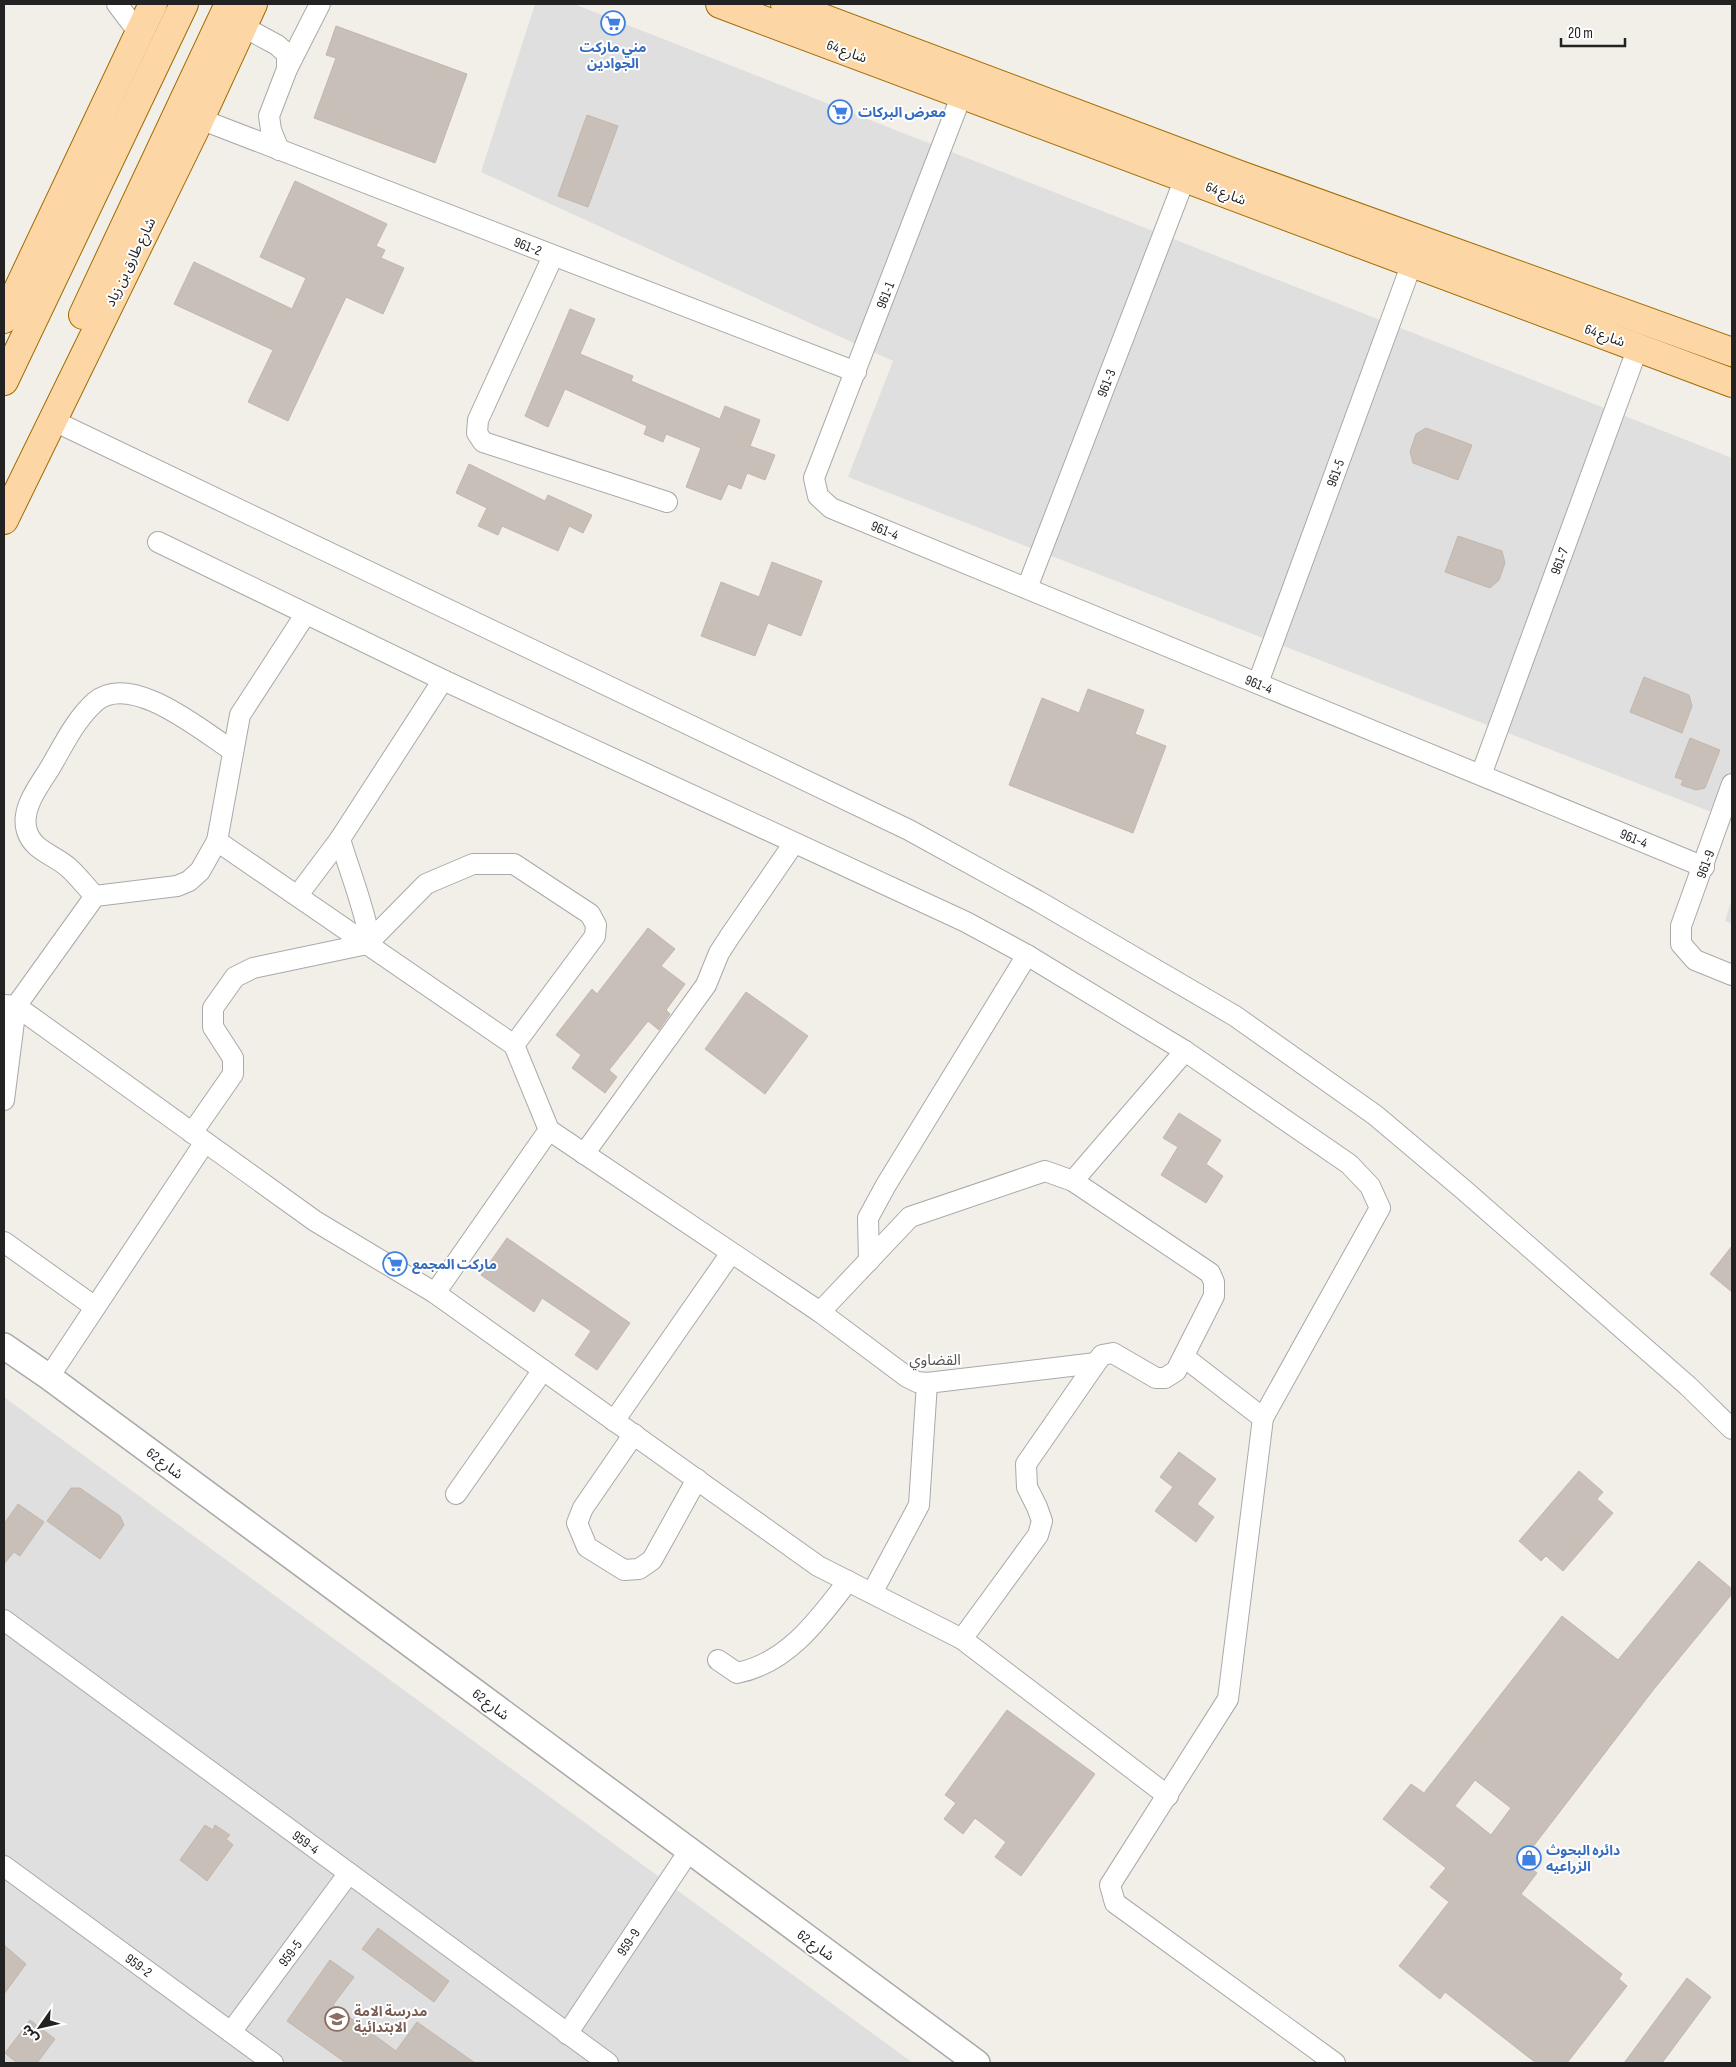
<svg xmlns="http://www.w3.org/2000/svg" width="1736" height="2067" font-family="'Sofia Sans Condensed','Noto Sans Arabic',sans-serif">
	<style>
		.residential { fill: #e0dfdf }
		.building { fill: #c7bfb8; stroke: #c4b6ab; fill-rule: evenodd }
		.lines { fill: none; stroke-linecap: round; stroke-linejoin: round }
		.minor-casing { stroke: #a9a9a9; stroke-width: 22 }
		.tertiary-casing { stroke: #a9a9a9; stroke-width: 28 }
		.primary-casing { stroke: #a06b00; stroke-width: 30 }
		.minor { stroke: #fff; stroke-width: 20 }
		.tertiary { stroke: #fff; stroke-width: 25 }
		.primary { stroke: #fcd6a4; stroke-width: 28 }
		.labels { text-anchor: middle; stroke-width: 4; stroke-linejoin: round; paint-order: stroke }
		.shop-label { font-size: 14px; font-weight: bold; fill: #366cbe; stroke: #fff; text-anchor: start }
		.street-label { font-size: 14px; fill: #222; stroke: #fff }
		.education-label { font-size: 14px; font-weight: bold; fill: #785e54; stroke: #fff; text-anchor: start }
		.neighbourhood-label { font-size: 15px; fill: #555; stroke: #fff }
	</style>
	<rect width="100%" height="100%" fill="#f2efe9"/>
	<g class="residential">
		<path d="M535,4h39l1158,454v362l-884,-343 45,-116 -412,-189z"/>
		<path d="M1732,898v26l-7,-3z"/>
		<path d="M4,1397l909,666h-909z"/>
	</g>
	<g class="building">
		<path d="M336,26l131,48 -32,89 -121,-45 22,-60 -10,-3z"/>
		<path d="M587,115l31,11 -30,81 -30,-11z"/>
		<path d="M295,181l92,43 -11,22 9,4 -4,8 23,10 -21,46 -37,-17 -58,124 -40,-19 25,-52 -99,-46 20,-42 98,47 14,-31 -46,-21z"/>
		<path d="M570,309l25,10 -15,35 53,22 -2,5 89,38 5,-13 35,14 -10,26 25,9 -10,25 -18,-7 -6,16 -13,-5 -7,16 -35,-13 15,-39 -35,-14 -3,8 -19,-8 3,-8 -82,-37 -17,38 -23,-11z"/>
		<path d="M1426,428l46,17 -14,35 -45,-17 -3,-11 6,-18z"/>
		<path d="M469,464l76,37 3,-6 44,20 -9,18 -14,-7 -11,25 -56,-25 -4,9 -20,-9 9,-18 -31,-15z"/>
		<path d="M1458,536l44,15 3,12 -6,17 -9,8 -45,-16z"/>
		<path d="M772,562l50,19 -21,55 -33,-13 -13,33 -54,-20 20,-54 38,15z"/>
		<path d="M1644,677l45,18 3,11 -10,27 -52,-21z"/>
		<path d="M1088,689l56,21 -9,24 31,12 -33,87 -124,-48 33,-87 37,15z"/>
		<path d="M1690,738l30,12 -15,38 -9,2 -15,-5 2,-5 -8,-3z"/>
		<path d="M648,928l27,21 -14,17 24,18 -19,26 4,4 -11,16 -11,-9 -39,49 8,7 -12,16 -33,-25 9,-13 -25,-20 36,-46 5,5z"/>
		<path d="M746,992l62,44 -43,58 -60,-45z"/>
		<path d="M1179,1113l42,27 -15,24 17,12 -17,27 -45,-28 17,-28 -15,-9z"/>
		<path d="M507,1238l123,85 -33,47 -22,-15 16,-24 -49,-33 -8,14 -53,-37z"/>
		<path d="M1732,1246v46l-22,-18z"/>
		<path d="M1179,1452l37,27 -19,25 17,13 -18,25 -41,-31 18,-24 -13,-10z"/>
		<path d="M1579,1471l24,21 -6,7 16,14 -50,58 -17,-15 -5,5 -22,-20z"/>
		<path d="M71,1488h9l40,28 4,9 -24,34 -53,-38z"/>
		<path d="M18,1504l26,18 -24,34 -6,-4 -10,12v-40z"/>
		<path d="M1699,1561l33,28v5l-78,95 -132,172 15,12 -16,21 101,80 -3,5 8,7 -60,77h-31l-91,-71 -5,7 -41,-33 50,-64 -19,-15 16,-19 -63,-49 28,-35 13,9 138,-177 56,44zM1475,1780l36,28 -20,27 -36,-29z"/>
		<path d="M1007,1710l88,64 -74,102 -26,-19 11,-15 -31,-24 -12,16 -19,-15 12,-16 -11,-8z"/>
		<path d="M205,1825l8,5 2,-5 15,10 -4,4 7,6 -26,36 -27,-21z"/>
		<path d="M378,1928l71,53 -15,21 -72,-53z"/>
		<path d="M4,1945l22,19 -22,30z"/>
		<path d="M330,1960l24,17 -21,28 63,46 21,-29 58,41h-129l-59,-42z"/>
		<path d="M1687,1978l24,19 -49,66h-38z"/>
		<path d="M30,2020l25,19 -18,24h-20l-12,-10z"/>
	</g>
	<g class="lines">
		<g class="minor-casing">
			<g id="minor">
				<path d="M117,4l22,29"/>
				<path d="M242,26l35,19 10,9v15"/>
				<path d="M962,94l-148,384 4,18 13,12 873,359"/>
				<path d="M200,119l656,253"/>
				<path d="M279,150l-8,-20 -2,-14 18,-47 33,-65"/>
				<path d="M553,256l-75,164 -1,13 6,9 184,60"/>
				<path d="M52,420l857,410 129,71 197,115 140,99 89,75 224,196 44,43"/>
				<path d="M158,542l285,138 523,242 61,33 158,96 164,113 21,22 10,22 -117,210 -35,281 -118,186 5,18 220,160"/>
				<path d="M1027,588l158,-410"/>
				<path d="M1258,683l154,-420"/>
				<path d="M1481,775l157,-428"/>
				<path d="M1732,784l-51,142v18l14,16 37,15"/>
				<path d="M340,839c10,34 24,67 30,102"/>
				<path d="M217,841l297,204 35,85 271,182 87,65 10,5 10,1 169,-20"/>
				<path d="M298,895l42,-56 103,-159"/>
				<path d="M95,896c-9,-9 -17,-20 -26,-28 -14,-13 -36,-17 -42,-37 -7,-22 12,-45 23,-63 13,-22 25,-48 45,-66 36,-31 107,29 138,49"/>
				<path d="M4,1005l12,1 299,215 120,72 383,273 144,73 206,157"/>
				<path d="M4,1100l12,-94 79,-110 82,-10 12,-5 11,-10 17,-30 23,-126 65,-100"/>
				<path d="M192,1133l41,-59v-16l-20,-31v-19l22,-31 18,-9 114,-24 59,-60 47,-20h41l76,50 6,11 -1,11 -81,109"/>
				<path d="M584,1154l122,-169 13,-32 11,-17 64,-93"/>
				<path d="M4,1242l91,65"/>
				<path d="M869,1261l-1,-43 18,-33 141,-230"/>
				<path d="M435,1293l114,-163"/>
				<path d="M820,1312l90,-95 135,-46 28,10 112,-130"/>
				<path d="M1184,1357l79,61"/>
				<path d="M49,1377l156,-235"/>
				<path d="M614,1421l117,-168"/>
				<path d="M634,1434l-51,74 -6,15 10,24 37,23 15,-1 13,-9 45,-81"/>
				<path d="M456,1494l87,-124"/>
				<path d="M872,1593l47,-88 8,-122"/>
				<path d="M4,1620l604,443"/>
				<path d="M962,1639l76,-104 4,-14 -5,-14 -10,-20 -1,-23 70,-101 6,-8 11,-2 43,25h9l11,-7 38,-75v-14l-4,-9 -137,-92"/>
				<path d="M718,1660l19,13c51,-10 82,-54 111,-92"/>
				<path d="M4,1866l269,197"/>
				<path d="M231,2032l118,-159"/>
				<path d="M567,2034l122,-183"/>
			</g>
		</g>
		<g class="tertiary-casing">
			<path id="tertiary" d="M4,1346l45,31 928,686"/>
		</g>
		<g class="primary-casing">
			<g id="primary">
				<path d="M720,4l1012,379"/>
				<path d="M785,4l455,171 492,177"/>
				<path d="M83,315l146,-311"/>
				<path d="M4,319l149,-315"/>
				<path d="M4,381l180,-377"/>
				<path d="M4,520l196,-401 53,-115"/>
			</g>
		</g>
		<use href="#minor" class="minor"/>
		<use href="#tertiary" class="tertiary"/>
		<use href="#primary" class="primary"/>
	</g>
	<defs>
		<g id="supermarket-ring" transform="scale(1.25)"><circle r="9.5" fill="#fff" stroke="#3f7fe0" stroke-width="1.5"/><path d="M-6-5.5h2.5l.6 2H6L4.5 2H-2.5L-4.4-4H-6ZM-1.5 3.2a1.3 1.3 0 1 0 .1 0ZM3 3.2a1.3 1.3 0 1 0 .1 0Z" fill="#3f7fe0"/></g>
		<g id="shop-ring" transform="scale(1.25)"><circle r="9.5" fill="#fff" stroke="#3f7fe0" stroke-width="1.5"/><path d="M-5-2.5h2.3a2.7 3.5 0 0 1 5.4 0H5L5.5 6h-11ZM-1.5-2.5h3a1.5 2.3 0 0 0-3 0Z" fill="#3f7fe0"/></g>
		<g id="school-ring" transform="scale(1.25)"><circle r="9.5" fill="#fff" stroke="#8d6e63" stroke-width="1.5"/><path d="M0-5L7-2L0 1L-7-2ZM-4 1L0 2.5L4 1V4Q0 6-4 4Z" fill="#8d6e63"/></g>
	</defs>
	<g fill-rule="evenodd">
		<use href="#supermarket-ring" x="613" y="23"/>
		<use href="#supermarket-ring" x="840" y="112"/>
		<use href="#supermarket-ring" x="395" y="1264"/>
		<use href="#shop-ring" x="1529" y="1858"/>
		<use href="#school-ring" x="337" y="2019"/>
	</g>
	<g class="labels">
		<g class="shop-label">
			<text x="613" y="52" text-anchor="middle">مني ماركت<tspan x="613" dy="16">الجوادين</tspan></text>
			<text x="858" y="117">معرض البركات</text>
			<text x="412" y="1269">ماركت المجمع</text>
			<text x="1546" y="1855">دائره البحوث<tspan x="1546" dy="16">الزراعيه</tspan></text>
		</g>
		<g class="street-label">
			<text transform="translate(847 51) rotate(20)" y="5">شارع 64</text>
			<text transform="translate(1226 193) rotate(21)" y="5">شارع 64</text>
			<text transform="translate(528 246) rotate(21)" y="5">961-2</text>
			<text transform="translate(130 262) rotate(-64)" y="5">شارع طارق بن زياد</text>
			<text transform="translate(885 295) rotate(-69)" y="5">961-1</text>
			<text transform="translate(1605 335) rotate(20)" y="5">شارع 64</text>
			<text transform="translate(1106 383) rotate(-69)" y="5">961-3</text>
			<text transform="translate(1335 473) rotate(-70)" y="5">961-5</text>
			<text transform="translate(885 530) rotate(22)" y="5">961-4</text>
			<text transform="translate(1559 561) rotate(-70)" y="5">961-7</text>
			<text transform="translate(1259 684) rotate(22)" y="5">961-4</text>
			<text transform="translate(1634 838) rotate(22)" y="5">961-4</text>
			<text transform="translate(1705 864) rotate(-70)" y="5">961-9</text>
			<text transform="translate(165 1463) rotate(37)" y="5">شارع 62</text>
			<text transform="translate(491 1704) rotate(37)" y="5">شارع 62</text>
			<text transform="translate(306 1842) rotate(36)" y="5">959-4</text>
			<text transform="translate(628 1942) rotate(-56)" y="5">959-9</text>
			<text transform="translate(816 1945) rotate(36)" y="5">شارع 62</text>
			<text transform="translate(290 1953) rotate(-53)" y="5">959-5</text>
			<text transform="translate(139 1965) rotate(36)" y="5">959-2</text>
		</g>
		<g class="education-label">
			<text x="354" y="2016">مدرسة الامة<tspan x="354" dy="16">الابتدائية</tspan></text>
		</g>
		<g class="neighbourhood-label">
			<text x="935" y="1365">القضاوي</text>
		</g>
	</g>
	<rect width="1736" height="2067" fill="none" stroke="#222222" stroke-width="10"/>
	<g transform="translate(40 2027) rotate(236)" stroke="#ffffff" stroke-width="4" paint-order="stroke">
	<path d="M0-4L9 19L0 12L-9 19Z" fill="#222222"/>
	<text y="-8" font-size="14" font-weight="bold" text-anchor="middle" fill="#222222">ش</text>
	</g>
	<path d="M1561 38v8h64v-8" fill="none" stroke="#222222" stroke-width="2.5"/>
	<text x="1568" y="38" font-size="15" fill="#222222" stroke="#ffffff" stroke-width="4" paint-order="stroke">20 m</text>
</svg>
